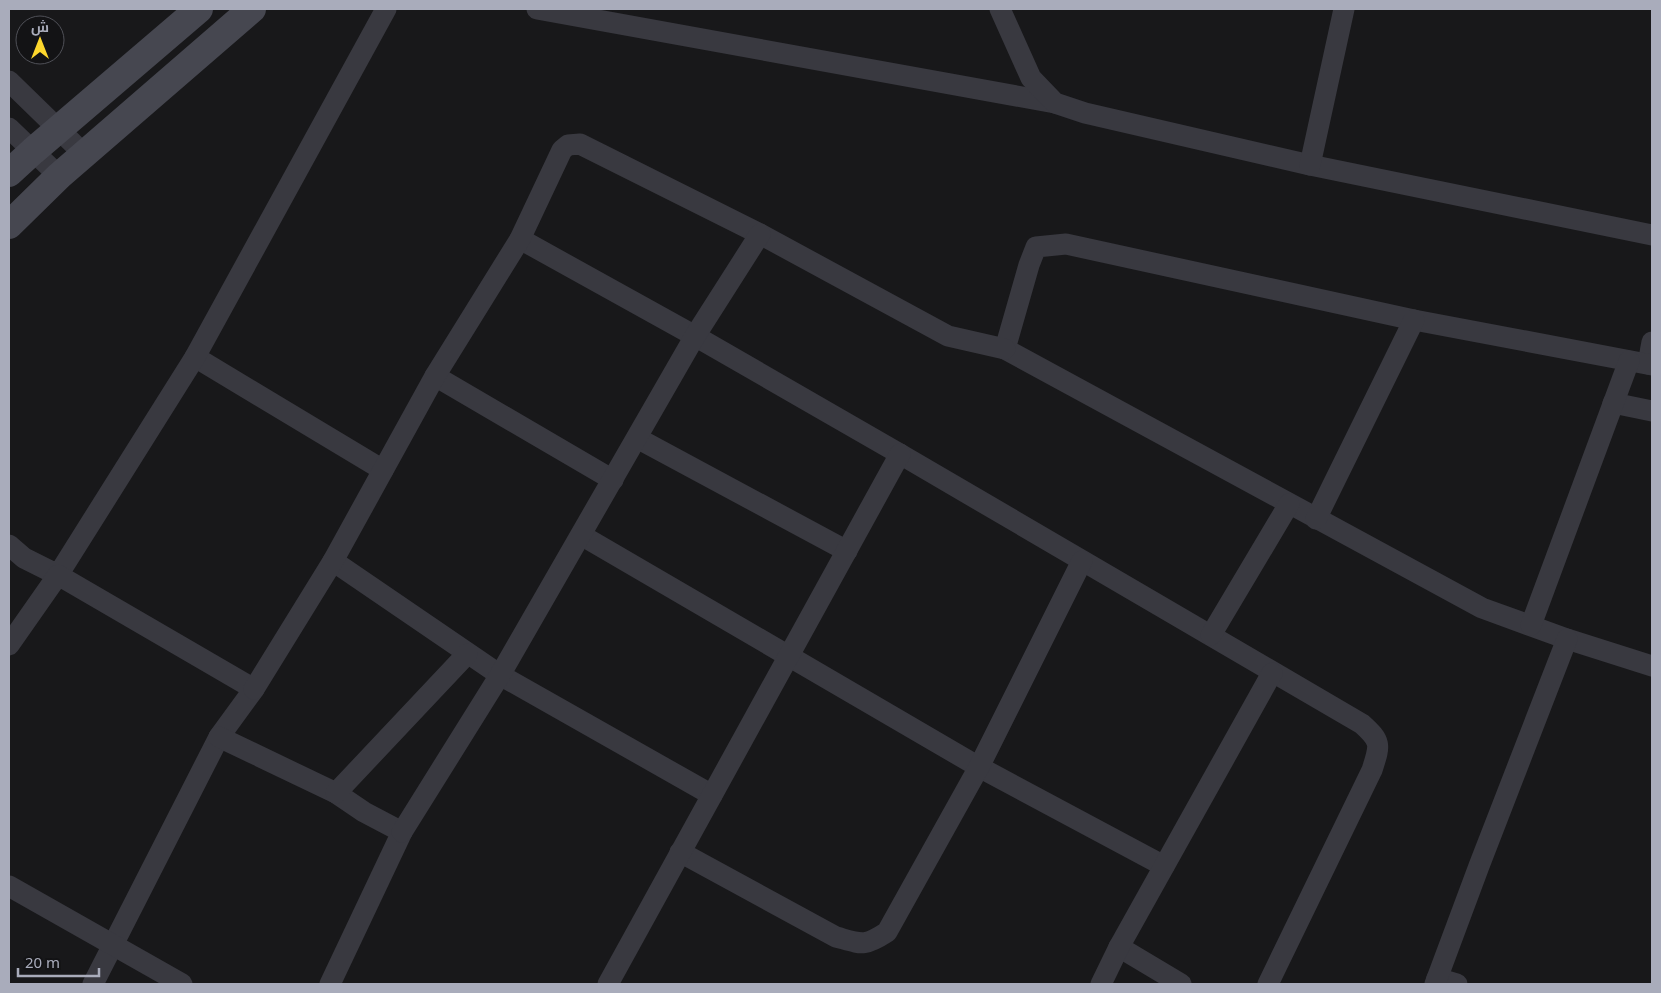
<svg xmlns="http://www.w3.org/2000/svg" width="1661" height="993" font-family="'Noto Sans',Cairo,sans-serif">
	<style>
		.lines { fill: none; stroke-linecap: round; stroke-linejoin: round }
		.street { stroke: #393940; stroke-width: 21 }
		.secondary { stroke: #464750; stroke-width: 28 }
	</style>
	<rect width="100%" height="100%" fill="#18181a"/>
	<g class="lines">
		<g class="street">
			<path d="M537,9l518,94"/>
			<path d="M1000,9l31,69 24,25 30,10 225,52 342,70"/>
			<path d="M9,81l75,73"/>
			<path d="M9,128l50,48"/>
			<path d="M1310,165l34,-156"/>
			<path d="M520,239l175,97 205,118 462,270c20,18 18,21 10,46l-104,214"/>
			<path d="M195,357l188,113"/>
			<path d="M1648,364l4,-22"/>
			<path d="M1652,365l-238,-45 -348,-76 -30,3 -7,18 -24,84 477,259 85,31 85,27"/>
			<path d="M435,376l178,104"/>
			<path d="M1613,403l39,8"/>
			<path d="M637,438l210,113"/>
			<path d="M1316,519l98,-199"/>
			<path d="M581,535l398,232 185,99"/>
			<path d="M9,545l15,13 34,17 137,-218 191,-348"/>
			<path d="M333,561l167,114 212,120"/>
			<path d="M1531,625l98,-264"/>
			<path d="M1211,635l78,-131"/>
			<path d="M9,645l49,-70 196,114 -35,48 -126,247"/>
			<path d="M254,689l79,-128 102,-185 85,-137 42,-89 6,-5 12,-1 180,90 188,102 57,13"/>
			<path d="M219,737l117,56 28,19 38,20 -72,152"/>
			<path d="M336,793l131,-139"/>
			<path d="M402,832l98,-157 195,-339 65,-102"/>
			<path d="M680,852l156,85c26,7 28,10 51,-5l92,-165 103,-206"/>
			<path d="M9,886l173,98"/>
			<path d="M1119,947l62,37"/>
			<path d="M1437,978l20,6"/>
			<path d="M608,984l292,-530"/>
			<path d="M1101,984l18,-37 153,-274"/>
			<path d="M1435,984l44,-118 88,-227"/>
		</g>
		<g class="secondary">
			<path d="M9,173l24,-22 166,-142"/>
			<path d="M9,225l50,-49 193,-167"/>
		</g>
	</g>
	<rect width="1661" height="993" fill="none" stroke="#a9acbb" stroke-width="20"/>
	<g transform="translate(40 40)"><circle r="24" fill="#131315" stroke="#4f5057"/>
	<path d="M0-4L9 19L0 12L-9 19Z" fill="#fdd72d"/>
	<text y="-8" font-size="14" font-weight="bold" text-anchor="middle" fill="#a9acbb">ش</text>
	</g>
	<path d="M18 968v8h81v-8" fill="none" stroke="#a9acbb" stroke-width="2.5"/>
	<text x="25" y="968" font-size="15" fill="#a9acbb" stroke="#131315" stroke-width="4" paint-order="stroke">20 m</text>
</svg>
